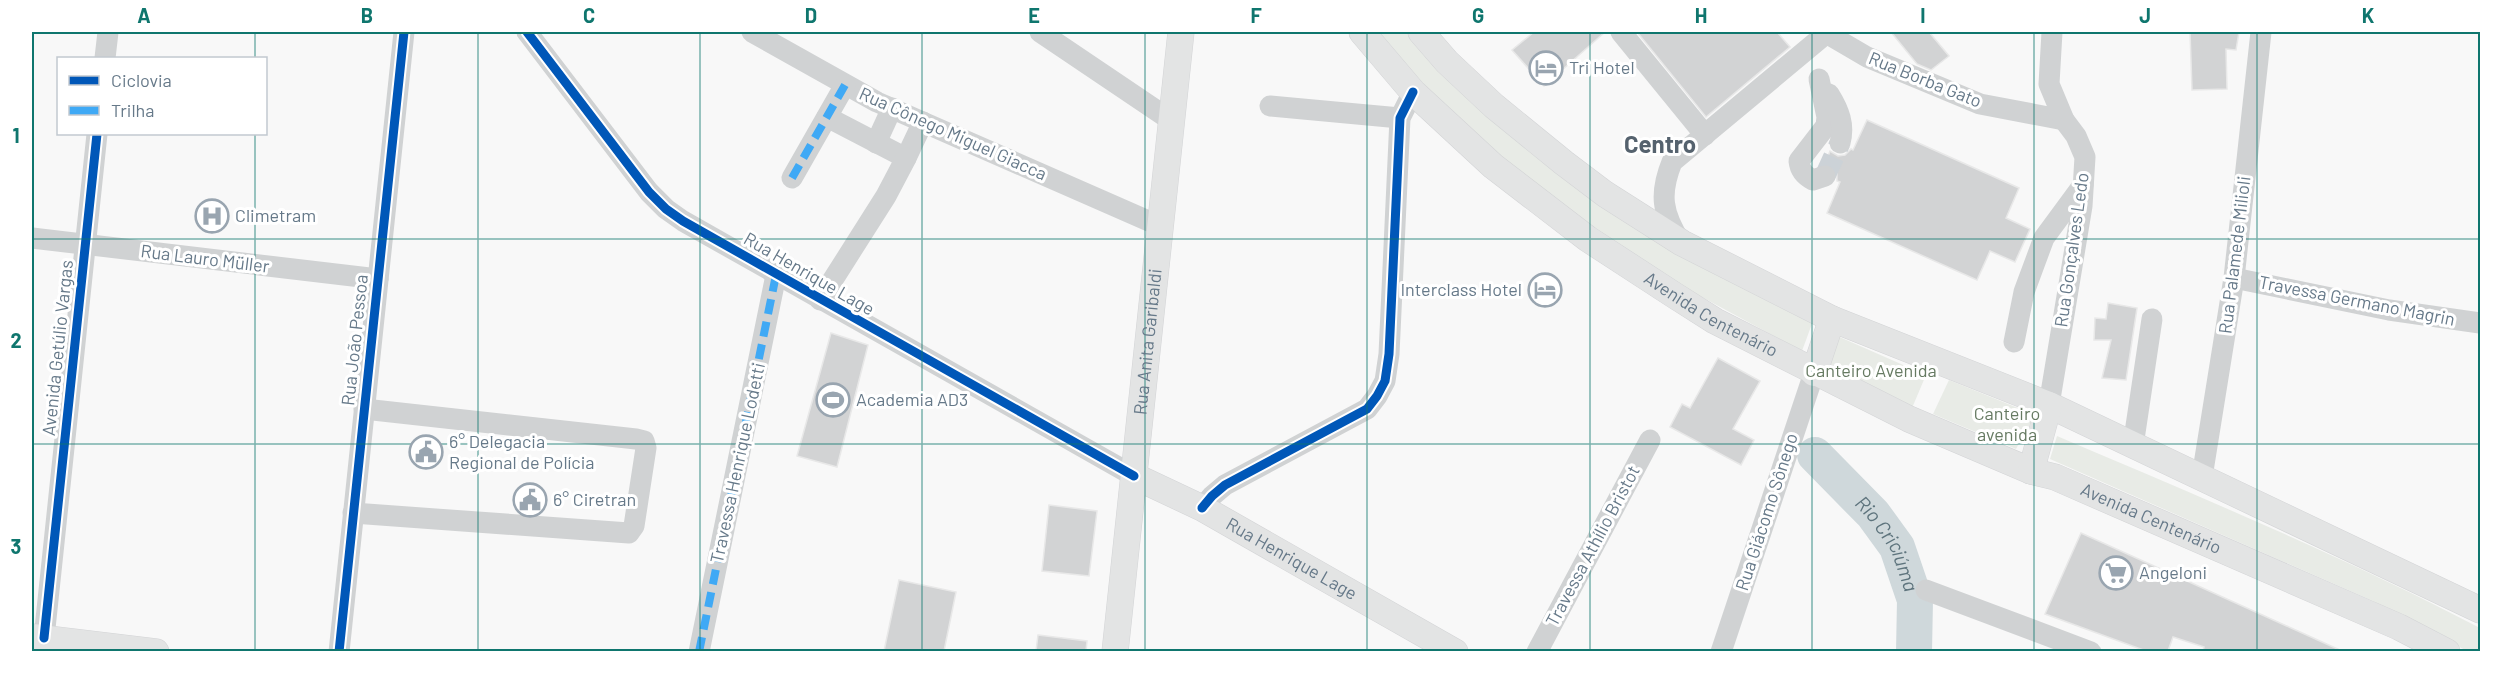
<svg xmlns="http://www.w3.org/2000/svg" width="2512" height="683" font-family="Barlow,sans-serif">
	<style>
		.park { fill: #e8ebe6 }
		.lines { fill: none; stroke-linecap: round; stroke-linejoin: round }
		.river { stroke: #cfd8db; stroke-width: 36 }
		.building { fill: #d2d3d4; stroke: #e8e8e8; stroke-width: 1.5 }
		.minor-tunnel { stroke: #ccd2d7; stroke-width: 21; stroke-dasharray: 21 10; stroke-linecap: butt }
		.major-casing { stroke: #d3d4d6; stroke-width: 27 }
		.minor { stroke: #d0d2d3; stroke-width: 21 }
		.major { stroke: #e3e4e4; stroke-width: 26 }
		.quiet { stroke: #3fa9f5; stroke-width: 8; stroke-dasharray: 15 8; stroke-linecap: butt }
		.cycleway-casing { stroke: #fff; stroke-width: 13 }
		.cycleway { stroke: #0057b8; stroke-width: 9 }
		.grid { fill: none; stroke: #0f766e; stroke-width: 1.5; stroke-opacity: 0.55 }
		.labels { text-anchor: middle; stroke-width: 6; stroke-linejoin: round; paint-order: stroke }
		.poi-label { font-size: 18px; fill: #667989; stroke: #fff; text-anchor: start }
		.street-label { font-size: 18px; fill: #667989; stroke: #fff }
		.park-label { font-size: 18px; fill: #667a62; stroke: #fff }
		.water-label { font-size: 20px; font-style: italic; fill: #5e747d; stroke: #fff }
		.district-label { font-size: 24px; font-weight: bold; fill: #55626e; stroke: #fff }
		.neatline { fill: none; stroke: #0f766e; stroke-width: 2 }
		.grid-label { font-size: 20px; text-anchor: middle; font-weight: bold; fill: #0f766e }
	</style>
	<rect width="100%" height="100%" fill="#f8f8f8"/>
	<g class="park">
		<path d="M1376,32h35l70,76 332,213 -11,30 -141,-76 -93,-61 -106,-88z"/>
		<path d="M1835,335l91,40 -14,33 -88,-38z"/>
		<path d="M1949,380l86,35 -19,34 -83,-35z"/>
		<path d="M2057,436c143,61 286,120 423,192v23h-13l-94,-50 -323,-142z"/>
	</g>
	<g class="lines">
		<path class="river" id="s1" d="M1815,455l58,59 24,33 18,53 -1,52"/>
	</g>
	<g class="building">
		<path d="M1534,32h71l-61,54 -32,-36z"/>
		<path d="M1637,32h140l13,15 -84,70z"/>
		<path d="M1891,32h38l20,24 -18,14 -14,-6z"/>
		<path d="M2190,32h49l-3,18 -10,-1 1,40 -35,1z"/>
		<path d="M1867,120l152,68 -13,30 24,11 -15,33 -25,-11 -13,29 -150,-67 13,-31 -3,-1v-8l-3,-6 -9,-3 5,-13 8,5 7,-1 6,-6 2,1z"/>
		<path d="M2108,303l29,5 -11,72 -24,-2 9,-38h-17l1,-22 11,1z"/>
		<path d="M831,333l37,12 -31,122 -40,-11z"/>
		<path d="M1718,358l42,23 -27,48 21,11 -13,25 -71,-38 12,-23 8,4z"/>
		<path d="M1049,505l48,6 -8,65 -47,-5z"/>
		<path d="M2081,533l261,118h-139l1,-4 -31,-10 -5,14h-22l-101,-37z"/>
		<path d="M899,580l57,12 -12,59h-60z"/>
		<path d="M1038,635l49,6 -1,10h-50z"/>
	</g>
	<g class="lines">
		<path class="minor-tunnel" d="M1825,176l15,-33"/>
		<g class="major-casing">
			<g id="major">
				<path id="s2" d="M1362,32l51,60 80,74 95,73 86,56 41,26 194,98 122,52 24,6 344,150 48,25"/>
				<path d="M1421,32l26,30 47,44 70,57 41,31 77,49 150,76 217,86 431,205"/>
				<path d="M1814,373l18,-54"/>
				<path d="M2031,471l18,-66"/>
				<path id="s3" d="M1134,476l68,32 253,144"/>
				<path d="M32,637l124,15"/>
				<path id="s4" d="M1115,652l66,-620"/>
			</g>
		</g>
		<g class="minor">
			<path d="M527,32l122,160 17,17 17,12 451,255"/>
			<path d="M752,32l125,70 283,124"/>
			<path d="M1040,32l132,89"/>
			<path d="M1621,32l84,103"/>
			<path d="M1826,33l41,24 113,47 84,16"/>
			<path d="M105,58l3,-26"/>
			<path d="M1819,79l8,38 -1,9 -27,35c1,10 6,15 14,19l12,-4"/>
			<path d="M1829,94c10,16 16,31 11,49"/>
			<path d="M1270,106l130,12"/>
			<path d="M827,117l79,41 17,-36"/>
			<path d="M876,143l16,-35"/>
			<path d="M792,178l53,-93"/>
			<path d="M32,238l346,41"/>
			<path d="M1681,243c-19,-30 -22,-49 -9,-81l156,-130"/>
			<path d="M2234,278l155,32 91,13"/>
			<path d="M820,300l66,-104 20,-38"/>
			<path d="M2014,342l10,-50 20,-54 39,-53"/>
			<path d="M2049,405l33,-199 3,-49 -9,-21 -12,-16 -15,-36 3,-52"/>
			<path d="M2133,446l19,-127"/>
			<path d="M2202,477l32,-199 27,-246"/>
			<path d="M1202,508l10,-12 13,-11 142,-76 10,-13 8,-15 4,-27 11,-236 13,-26"/>
			<path d="M353,513l276,20 5,-7 12,-78 -2,-7 -8,-2 -272,-30"/>
			<path d="M1926,590l165,62"/>
			<path d="M44,638l53,-504"/>
			<path d="M339,652l65,-620"/>
			<path d="M699,652l77,-377"/>
			<path d="M1537,652l113,-212"/>
			<path d="M1721,652l93,-279"/>
		</g>
		<use href="#major" class="major"/>
		<g class="quiet">
			<path d="M792,178l53,-93"/>
			<path d="M699,652l77,-377"/>
		</g>
		<g class="cycleway-casing">
			<g id="cycleway">
				<path d="M527,32l122,160 17,17 17,12 451,255"/>
				<path d="M1202,508l10,-12 13,-11 142,-76 10,-13 8,-15 4,-27 11,-236 13,-26"/>
				<path d="M44,638l53,-504"/>
				<path d="M339,652l65,-620"/>
			</g>
		</g>
		<use href="#cycleway" class="cycleway"/>
	</g>
	<path class="grid" d="M255,32v26M478,32v620M700,32v620M922,32v620M1145,32v620M1367,32v620M1590,32v620M1812,32v620M2034,32v620M2257,32v620M255,134v518M32,239h2448M32,444h2448"/>
	<defs>
		<g id="hotel-ring" transform="scale(1.725)"><circle r="9.5" fill="#fff" stroke="#99a5b0" stroke-width="1.5"/><path d="M-6-4.5h1.5V1H6V5H4.5V3h-9V5H-6ZM-4 0a1.8 1.8 0 1 1 3.6 0ZM.5 0V-2.5h3Q6-2.5 6 0Z" fill="#99a5b0"/></g>
		<g id="hospital-ring" transform="scale(1.725)"><circle r="9.5" fill="#fff" stroke="#99a5b0" stroke-width="1.5"/><path d="M-5-5h3v3.5h4V-5h3V5h-3V1.5h-4V5h-3Z" fill="#99a5b0"/></g>
		<g id="stadium-ring" transform="scale(1.725)"><circle r="9.5" fill="#fff" stroke="#99a5b0" stroke-width="1.5"/><path d="M0-5a6.5 5 0 1 0 0 10a6.5 5 0 1 0 0-10ZM-3.5-1.8h7v3.6h-7Z" fill="#99a5b0"/></g>
		<g id="civic-ring" transform="scale(1.725)"><circle r="9.5" fill="#fff" stroke="#99a5b0" stroke-width="1.5"/><path d="M-.6-6.5H3V-4.5H.6V-3L4-1V1h2V6H-6V1h2V-1L-.6-3ZM-1.2 2.5V6h2.4V2.5Z" fill="#99a5b0"/></g>
		<g id="supermarket-ring" transform="scale(1.725)"><circle r="9.5" fill="#fff" stroke="#99a5b0" stroke-width="1.5"/><path d="M-6-5.5h2.5l.6 2H6L4.5 2H-2.5L-4.4-4H-6ZM-1.5 3.2a1.3 1.3 0 1 0 .1 0ZM3 3.2a1.3 1.3 0 1 0 .1 0Z" fill="#99a5b0"/></g>
	</defs>
	<g fill-rule="evenodd">
		<use href="#hotel-ring" x="1546" y="68"/>
		<use href="#hospital-ring" x="212" y="216"/>
		<use href="#hotel-ring" x="1545" y="290"/>
		<use href="#stadium-ring" x="833" y="400"/>
		<use href="#civic-ring" x="426" y="452"/>
		<use href="#civic-ring" x="530" y="500"/>
		<use href="#supermarket-ring" x="2116" y="573"/>
	</g>
	<g class="labels">
		<g class="poi-label">
			<text x="1569" y="74">Tri Hotel</text>
			<text x="235" y="222">Climetram</text>
			<text x="1522" y="296" text-anchor="end">Interclass Hotel</text>
			<text x="856" y="406">Academia AD3</text>
			<text x="449" y="448">6° Delegacia<tspan x="449" dy="21">Regional de Polícia</tspan></text>
			<text x="553" y="506">6° Ciretran</text>
			<text x="2139" y="579">Angeloni</text>
		</g>
		<g class="street-label">
			<text transform="translate(1925 80) rotate(22)" y="6">Rua Borba Gato</text>
			<text transform="translate(953 134) rotate(24)" y="6">Rua Cônego Miguel Giacca</text>
			<text transform="translate(2072 250) rotate(-82)" y="6">Rua Gonçalves Ledo</text>
			<text transform="translate(2235 255) rotate(-83)" y="6">Rua Palamede Milioli</text>
			<text transform="translate(205 259) rotate(7)" y="6">Rua Lauro Müller</text>
			<text transform="translate(809 274) rotate(30)" y="6">Rua Henrique Lage</text>
			<text transform="translate(2357 301) rotate(11)" y="6">Travessa Germano Magrin</text>
			<text dy="6" stroke="none"><textPath href="#s2" startOffset="452">Avenida Centenário</textPath></text>
			<text transform="translate(355 340) rotate(-84)" y="6">Rua João Pessoa</text>
			<text dy="6" stroke="none"><textPath href="#s4" startOffset="312">Rua Anita Garibaldi</textPath></text>
			<text transform="translate(58 348) rotate(-84)" y="6">Avenida Getúlio Vargas</text>
			<text transform="translate(738 463) rotate(-78)" y="6">Travessa Henrique Lodetti</text>
			<text transform="translate(1767 512) rotate(-72)" y="6">Rua Giácomo Sônego</text>
			<text dy="6" stroke="none"><textPath href="#s2" startOffset="938">Avenida Centenário</textPath></text>
			<text transform="translate(1593 546) rotate(-62)" y="6">Travessa Athílio Bristot</text>
			<text dy="6" stroke="none"><textPath href="#s3" startOffset="178">Rua Henrique Lage</textPath></text>
		</g>
		<g class="park-label">
			<text x="1871" y="377">Canteiro Avenida</text>
			<text x="2007" y="420">Canteiro<tspan x="2007" dy="21">avenida</tspan></text>
		</g>
		<g class="water-label">
			<text dy="7" stroke="none"><textPath href="#s1" startOffset="116">Rio Criciúma</textPath></text>
		</g>
		<g class="district-label">
			<text x="1660" y="153">Centro</text>
		</g>
	</g>
	<rect width="2512" height="683" fill="none" stroke="#ffffff" stroke-width="66"/>
	<rect x="57" y="57" width="210" height="78" fill="#ffffff" stroke="#c2c9d0" stroke-width="1.5"/>
	<rect x="69" y="76" width="30" height="9" fill="#0057b8" stroke="#c2c9d0" stroke-width="1.5"/>
	<text x="111" y="87" font-size="18" fill="#667989">Ciclovia</text>
	<rect x="69" y="106" width="30" height="9" fill="#3fa9f5" stroke="#c2c9d0" stroke-width="1.5"/>
	<text x="111" y="117" font-size="18" fill="#667989">Trilha</text>
	<rect x="33" y="33" width="2446" height="617" class="neatline"/>
	<g class="grid-label">
		<text x="144" y="23">A</text>
		<text x="367" y="23">B</text>
		<text x="589" y="23">C</text>
		<text x="811" y="23">D</text>
		<text x="1034" y="23">E</text>
		<text x="1256" y="23">F</text>
		<text x="1478" y="23">G</text>
		<text x="1701" y="23">H</text>
		<text x="1923" y="23">I</text>
		<text x="2145" y="23">J</text>
		<text x="2368" y="23">K</text>
		<text x="16" y="143">1</text>
		<text x="16" y="348">2</text>
		<text x="16" y="554">3</text>
	</g>
</svg>
